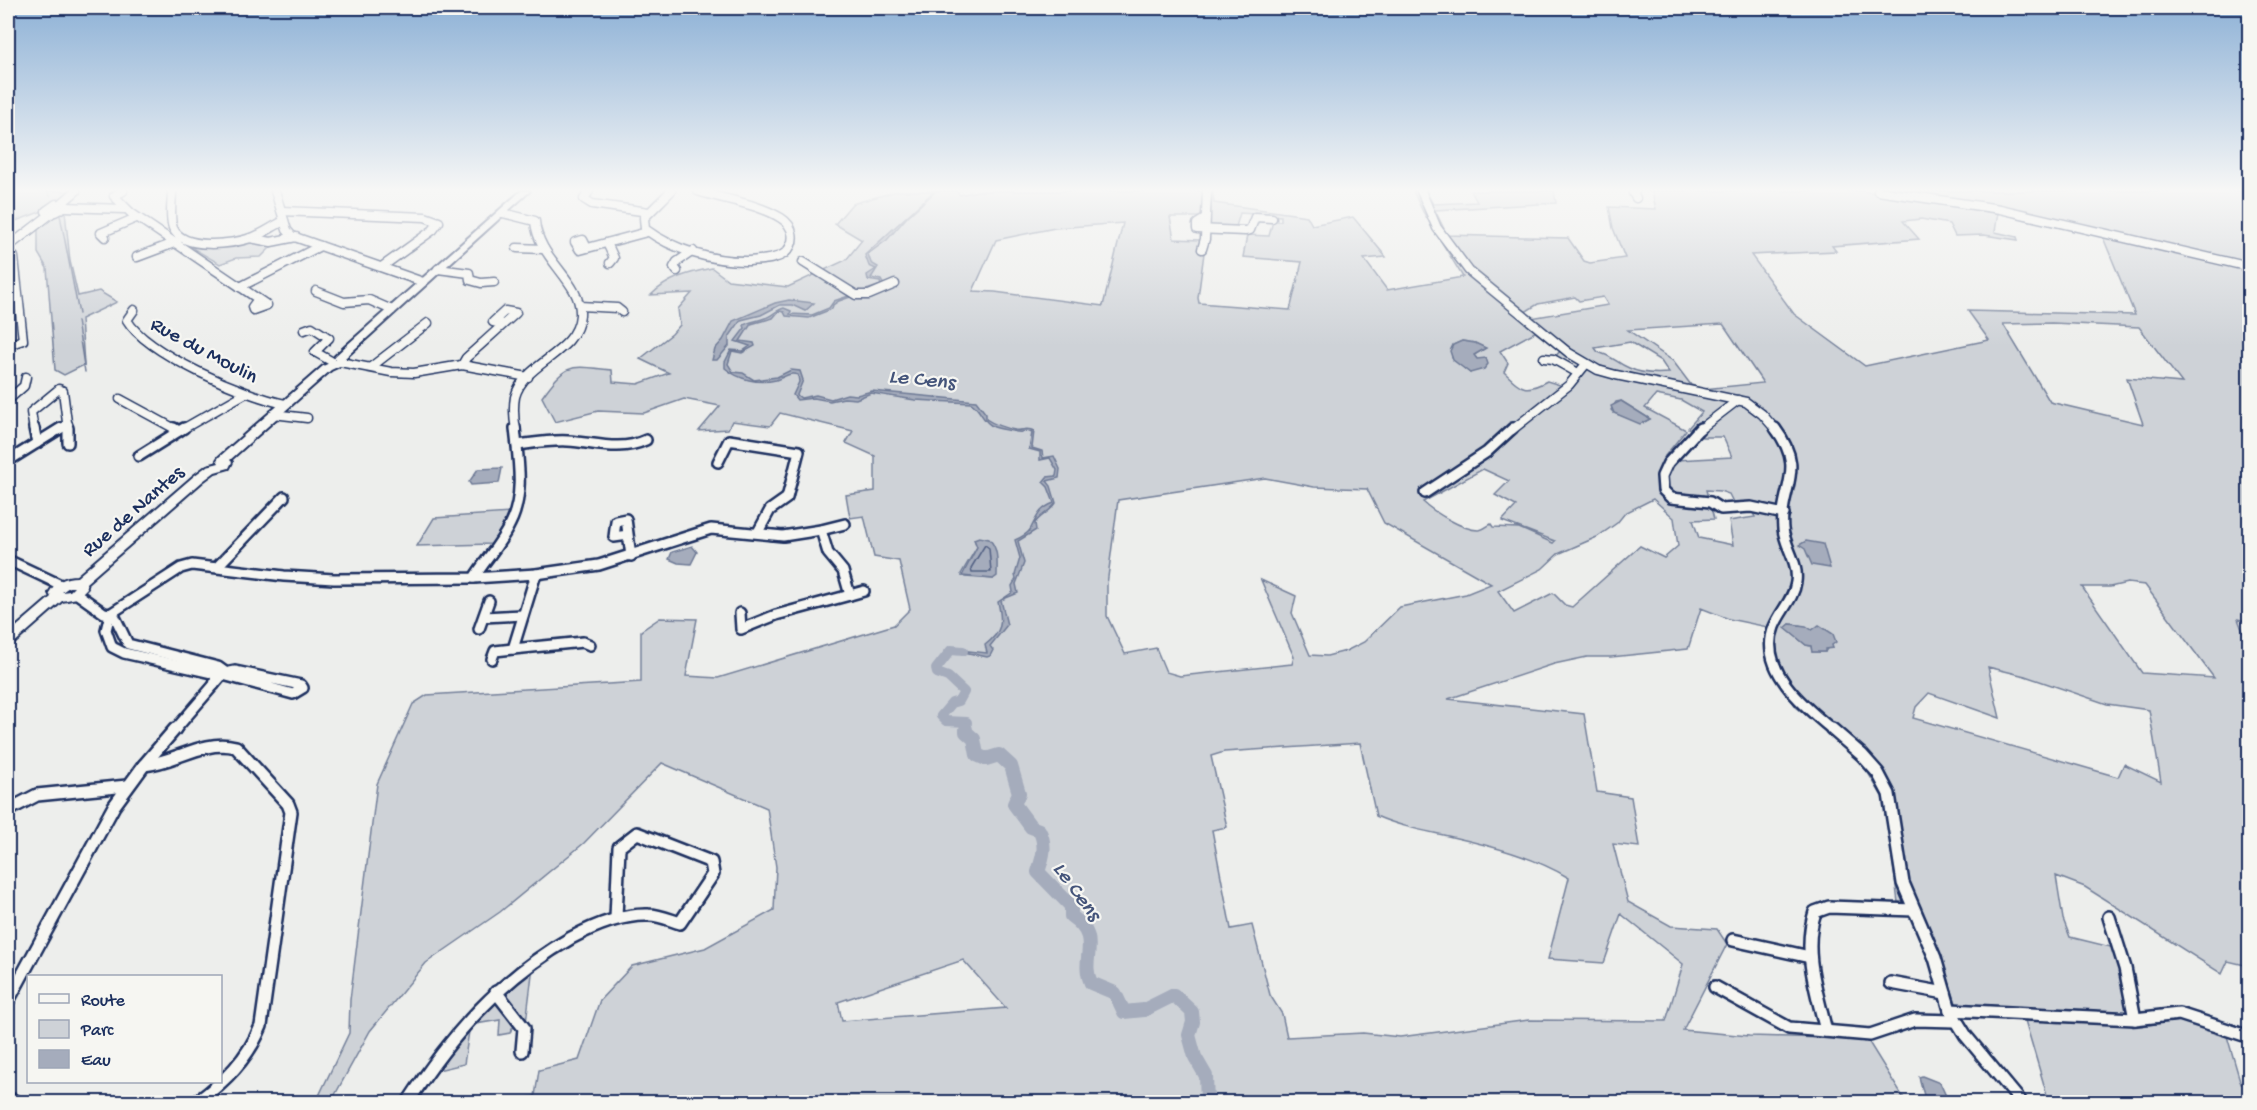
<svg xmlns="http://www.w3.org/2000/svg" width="2257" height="1110" font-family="'Gochi Hand',sans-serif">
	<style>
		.green { fill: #ced2d7; stroke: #74809a; stroke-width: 1.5; fill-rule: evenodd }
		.water { fill: #a5acbc; stroke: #6e7a96; stroke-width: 1.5 }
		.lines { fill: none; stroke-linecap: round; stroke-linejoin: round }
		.shore { stroke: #526184; stroke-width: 1.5 }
		.stream { stroke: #6e7a96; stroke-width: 1.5 }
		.river-far1 { stroke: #a5acbc; stroke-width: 10 }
		.river { stroke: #a5acbc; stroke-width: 14 }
		.minor-far2-casing { stroke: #1b2f5e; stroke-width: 11 }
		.minor-far1-casing { stroke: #1b2f5e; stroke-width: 14 }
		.minor-casing { stroke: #1b2f5e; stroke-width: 16 }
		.major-casing { stroke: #1b2f5e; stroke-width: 4 }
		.minor-far2 { stroke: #f6f6f2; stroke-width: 8 }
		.minor-far1 { stroke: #f6f6f2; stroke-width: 9 }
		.minor { stroke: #f6f6f2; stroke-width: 11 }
		.major { fill: #f6f6f2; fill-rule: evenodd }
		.labels { text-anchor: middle; stroke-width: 4.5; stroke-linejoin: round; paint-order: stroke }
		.street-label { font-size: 21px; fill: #1b2f5e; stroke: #f6f6f2 }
		.water-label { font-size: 22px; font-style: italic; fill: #44547a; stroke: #f6f6f2 }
	</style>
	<rect width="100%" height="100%" fill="#edeeec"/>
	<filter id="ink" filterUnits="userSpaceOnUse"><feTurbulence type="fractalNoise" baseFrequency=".0167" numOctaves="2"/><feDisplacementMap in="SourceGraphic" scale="12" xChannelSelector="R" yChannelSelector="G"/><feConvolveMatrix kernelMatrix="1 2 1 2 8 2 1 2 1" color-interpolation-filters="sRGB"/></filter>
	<g filter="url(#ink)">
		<g class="green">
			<path d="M8,191h64l-32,21 -32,12z"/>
			<path d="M897,191h59l4,4 17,-4h236l1,12 93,13 5,9 41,-8 33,40 -22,2 23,31 76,-13 -40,-65 -10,-21h13l7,13 44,-2 -6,-11h83l2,12 -121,7 12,25 121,3 16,23 6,2 35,-5 -12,-30 -4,-21 47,2 -4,-17 -6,-1h215l48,6 13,-6h327l1,431 -12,-3 11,28v319l-21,-5 -6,13 -137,-87 -29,-11 7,43 7,18 45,11 13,54 -2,11 7,14 53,-7 41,16 14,48 8,2v16h-200l-27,-92 -65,-4 -18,-54 -21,-47 -20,-3 -13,-101 -18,-30 -25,-28 -46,-36 -19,-30 -9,-19v-31l-39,-8 -28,-11 -13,41 -77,8h-24l-33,7 -106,35 136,15 13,78 34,5 8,50 -26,-3 15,58 43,24 46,3 10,15 -44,86 66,6 118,3 39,63h-1395l24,-6 4,-26 40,-10 21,-60 32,-34 73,-18 69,-38 2,-43 -9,-59 -105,-45 -78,80 -84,69 -74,51 -56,68 -39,71h-15l33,-69 1,-33 27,-216 36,-80 14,-9 214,-13v-51l19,-13 37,1 -11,57 32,2 176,-53 16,-16 -11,-48 -25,-4 -10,-41 -14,2 -4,-23 29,-4v-35l-29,-13 7,-12 -73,-18 -10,13 -38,-5 -4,8 -29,2 21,-25 -36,-7 -40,14 -46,-2 -43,11 -13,-25c26,-36 28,-31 70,-27l1,12 25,2 31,-11 -29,-14 32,-25 8,-9 -2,-16 14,-16 -41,2c17,-17 37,-22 61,-27l16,12 60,7 58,-27 16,-20 -27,-16 17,-20zM1998,212l104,23 33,80 -167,-4 21,29 -124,26 -71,-52 -43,-59 85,-4 -4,-5 87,-7 -16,-18 18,-2 28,5 6,12 29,-1 34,5 -1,-3 -22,-5zM1240,213l41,3v5h-8l-4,15 -22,-1 -4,22 59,5 -12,48 -91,-7 -1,-5 6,-45 -5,-1 1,-12 -26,-1 -4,-22h38l-1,12 28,1zM1123,223l-20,83 -108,-14 -22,-1 23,-51 59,-12zM1575,297l4,4 24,-4 5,8 -77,13 -6,-6 13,-8zM2052,323l87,4 43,56 -55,-5 16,46 -93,-22 -47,-78zM1723,324l40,59 -60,6 -12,-4 -18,-24 -45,-31zM1535,332l25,19 -6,7 23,12 -14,16 -16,-5c-22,12 -25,8 -43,-9l4,-9 -8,-12zM1462,341l13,2 10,5 -11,7 3,4 -7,14 -18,-15 1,-13zM1630,342l31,19 8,12c-13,1 -28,1 -40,-5 -14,-6 -14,-11 -31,-16l-3,-4zM1656,395l25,5 21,12 -14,16 14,9h21l9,20 -56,3 -11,-4 21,-26 -41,-22zM1621,401l29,18 -7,4 -29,-10 -3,-3 5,-8zM1483,469l26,12 -14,14 21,11 -14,15 53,20 -2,2 -34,-15 -26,-1 -2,-3c-4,2 -7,6 -13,6 -15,0 -44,-18 -55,-28zM1265,478l49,9 53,2 17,34 107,61 -25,10 -66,13 -36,35 -18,9 -19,5 -17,-1 -18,-42 4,-17 -35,-16 33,77 -2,7 -112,12 -14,-4 -10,-24 -31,6 -18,-38v-31l11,-85zM1706,490l14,1 9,3 4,8 14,1 8,14 -26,4 4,24 -34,-7 -6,-18 21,-1zM1653,499l21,19 4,28 -14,12 -24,-12 -68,61 -7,-2 -12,-12 -39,20 -16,-22 44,-22 16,-15 39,-17 20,-14 8,-10zM974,539l19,40 -28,-2 -4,-3 16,-27zM2127,583l18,2 69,93 -72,-5 -60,-86h28zM1790,624c18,0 26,10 38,23l-3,5h-13l-1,-6 -5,-1 -20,-17zM1988,667l37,9 82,28 42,6 12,72 -37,-18 -6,13 -205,-59 3,-11 13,-14 71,25zM1360,743l16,73c25,11 50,15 76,21 40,9 82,20 117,41l-21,81 56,4 17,-49 62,50 -17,57 -137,-1 -129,17 -37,-4 -76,4 -5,-23 -12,-19 -18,-70 -21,4 -19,-99 15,-3 -16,-71 13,-4zM963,960l43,48 -164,13 -4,-19z"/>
			<path d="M65,211l5,50 8,35 21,-5 18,11 -36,17 3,46 -20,10 -9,-5 -8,-102 -9,-15v-30l13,-8z"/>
			<path d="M247,241l27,3 -13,13 -25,1 -16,6 -31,-18z"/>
			<path d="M510,513l-18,31 -75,2 17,-28z"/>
			<path d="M533,966l-7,57 -25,-30z"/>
			<path d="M494,998l25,29 -7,1 -2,5 -11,2 1,-15 -30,5 -6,39 -26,6 -4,-1 22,-30z"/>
		</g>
		<g class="water">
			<path d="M934,191h2l-28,25 -21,24 -19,14 3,9 7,4 -7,11 10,2 3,5 -45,16 -6,4 -1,4 -23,9 -23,-2 -2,-4 -5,-1 -6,7 -22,6 -11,17 14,2 1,3 -13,7 -10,-2 -4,13 5,8 10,1 11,7 23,-3 14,-7 9,1 3,9 -6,15 4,3 15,-3 15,4 16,-5 10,1 15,-4 104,10 10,13v5c9,6 18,9 29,11 8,1 12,-3 19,1l-2,17 10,3 1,7 11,-2 6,13 -1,9 -12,3 4,5 5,17c-5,8 -15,12 -21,20l1,7 -18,11 6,22 -8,21 2,9 -17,7 6,25 -17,21 3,4 -3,6 -3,1 -37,-8 37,4 -2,-8c17,-13 18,-22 13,-43l15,-10 -1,-6 4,-7 -1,-4 5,-17 -5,-18c5,-2 14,-7 16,-12 7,-13 8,-19 23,-25l-6,-16 -5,-5 4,-5 9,-1 1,-6 -7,-12 -10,2v-8l-11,-3 3,-16c-7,-4 -8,0 -14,-1 -3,0 -21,-4 -24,-5 -13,-6 -12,-17 -23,-24l-56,-3 -44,-7 -15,6 -12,-1 -14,3 -16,-3 -17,2 -4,-5 6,-13 -1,-7c-10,-3 -12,2 -22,5 -18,4 -37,0 -51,-12v-6l6,-12 12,1 7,-5 -15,-5 10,-13 -1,-3c7,-4 14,-4 21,-7 7,-2 11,-8 19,-10l7,3 -1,3 22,1 17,-7 5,-7 47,-16 -1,-3 -12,-2 -1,-5 9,-6 -7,-3 -4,-11z"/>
			<path d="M789,300l25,3 -9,8 -13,-6h-12l-19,10 -20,5 -12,17v9l-12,14h-5l3,-11 8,-9 10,-19 42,-18z"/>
			<path d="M1462,341l13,2 11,5 -12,7 3,4 9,-1 2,6 -4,5 -14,4 -17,-13 -3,-9 3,-6z"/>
			<path d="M1621,401l29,18 -10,5 -26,-11 -3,-7z"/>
			<path d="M502,468l-3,15 -28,2 -2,-3 9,-13z"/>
			<path d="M979,537l10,2c10,10 8,23 8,37l-4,3 -31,-3 15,-29 -3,-8z"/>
			<path d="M1806,541l17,3 7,24 -18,-3 -7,-16 -6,-4z"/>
			<path d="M692,546l5,6 -6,12 -13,-1 -9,-4 3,-7z"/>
			<path d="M1790,624l16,2 6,4 7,-5 14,9 3,8 -4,3 1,3 -8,1v3h-13l-1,-6 -5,-1 -21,-17z"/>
			<path d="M1922,1076l18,7 6,13v6l-21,-3 -6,-22z"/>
		</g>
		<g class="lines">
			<path class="shore" d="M985,545l4,3 2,24h-19l-1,-4z"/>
			<g class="stream">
				<path d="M47,191l3,5"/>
				<path d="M60,215l19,99"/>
				<path d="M77,321l8,51"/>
			</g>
			<path class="river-far1" d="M963,651l-12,-1 -15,19 1,4 11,4 16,15 -5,9 -7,2 -11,13 5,5 21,1 -1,9"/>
			<path class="river" d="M966,729v3l8,7 3,16 9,4 13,-4 12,11 8,27 -5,11 17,23 8,3c8,15 4,27 -1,42l33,34v10c33,23 8,41 20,67l24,10 9,19 20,-2 30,-15 18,17 1,10 -4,13 6,22 11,19 1,26"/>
			<g class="minor-far2-casing">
				<g id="minor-far2">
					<path d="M123,191l-9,5 17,17 136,92 -14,5 -1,-3 6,-8"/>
					<path d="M172,191c0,11 -3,26 1,37 10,23 59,16 78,10 12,-4 22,-12 33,-17"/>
					<path d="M275,191l12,39 5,6 131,46"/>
					<path d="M589,191l-5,8 8,5 57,8"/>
					<path d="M671,191l-27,27 1,11c28,21 69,33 104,32 11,-1 27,-1 36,-8 12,-11 9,-27 -4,-35 -24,-15 -56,-18 -83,-27"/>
					<path d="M1421,191l16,37 32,43 100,82 29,17 18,5 130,27 16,12 14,16"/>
					<path d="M1635,191l-2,2 3,5"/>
					<path d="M1878,191l122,18 250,58"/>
					<path d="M62,203l14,-12"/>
					<path d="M56,204l10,2 -11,6 -9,-1z"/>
					<path d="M65,207l59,2"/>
					<path d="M282,211l143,6 14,5 -6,8 -50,36"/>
					<path d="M503,213l32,8c3,39 47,60 45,94 -3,39 -56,47 -65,82 -2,11 -1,22 1,33"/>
					<path d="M1205,219l-8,5v5l48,2 5,-1 5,-13 17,1"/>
					<path d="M105,237l-4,-4 35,-15"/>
					<path d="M250,238l21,4 25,-5"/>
					<path d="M607,243l7,15 -4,5"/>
					<path d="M8,247l44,-34"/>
					<path d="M517,248l27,1"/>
					<path d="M587,248l-4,-8 -8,2 5,8 67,-18"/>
					<path d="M1202,249l3,-10 2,-48"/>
					<path d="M8,256l6,1 9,83 -15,5"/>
					<path d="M137,257l40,-15"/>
					<path d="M803,262l53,33h13l26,-11"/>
					<path d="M438,269l31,4 1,7 11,3 13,-1"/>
					<path d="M677,271l-3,-4 3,-5 16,-11"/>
					<path d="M240,287l80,-41"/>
					<path d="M316,291l28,11 25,-2 23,10"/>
					<path d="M580,306l37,2 5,4"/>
					<path d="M134,310l-7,10c20,34 118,76 158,84"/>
					<path d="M304,330l8,-3 17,11 -14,14 16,9"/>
					<path d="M1544,358l9,1 25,14"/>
					<path d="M340,362l51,10 23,1 48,-8 66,12"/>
					<path d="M462,365l4,-7 50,-45 -11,-2 -12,11 10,2"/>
					<path d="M371,367l57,-44"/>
					<path d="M120,399l57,31"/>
					<path d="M8,400l16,-14 2,-9"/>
					<path d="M273,414l34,4"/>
					<path d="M34,430l-3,-18 28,-23 4,2 5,39"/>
					<path d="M59,430l9,-6"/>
					<path d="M181,430l65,-37"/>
					<path d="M1512,430l57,-45 17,-21"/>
					<path d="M1699,430l39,-30"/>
				</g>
			</g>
			<g class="minor-far1-casing">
				<g id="minor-far1">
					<path d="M34,428l3,15"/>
					<path d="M68,428v15"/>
					<path d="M174,428l5,3 5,-3"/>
					<path d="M1700,428l-32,35 -6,13 1,14 8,8 39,4 11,7 30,-2 33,7"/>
					<path d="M1775,428c33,44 4,58 8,101 2,18 16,34 13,53 -2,17 -16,29 -22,45 -17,42 32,81 60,104"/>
					<path d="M517,445c17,-2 34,-5 51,-4 28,2 52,11 78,-1"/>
					<path d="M139,456l40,-25"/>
					<path d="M8,461l53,-33"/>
					<path d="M718,462l11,-22 70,11 -12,47 -17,12 -12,22"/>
					<path d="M1425,493l62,-41 26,-24"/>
					<path d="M821,530l24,-6"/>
					<path d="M628,535l-14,2 2,-16 10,-2 5,37"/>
					<path d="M8,560l53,25"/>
					<path d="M217,567l67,-70"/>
					<path d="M536,574l-23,75 70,-7 7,3"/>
					<path d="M474,578c11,-18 27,-34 36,-54 15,-29 8,-65 5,-96"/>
					<path d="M76,593l28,20 6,1"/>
					<path d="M850,595l14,-4"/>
					<path d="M110,614l5,3 13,27 90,23 7,5 -51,59"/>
					<path d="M484,617l39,-2"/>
					<path d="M479,629l10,-28"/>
					<path d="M492,659l3,-8 18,-2"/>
					<path d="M235,671l66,14 2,3 -10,6 -70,-19h-8z"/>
					<path d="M214,685l2,-8 -4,-4 -88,-20 -12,-6 -6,-17 4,-16 71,-46 11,-3 92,11 50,3 140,-1 62,-4 63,-9 112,-36 72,7 38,-6 7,23 15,18 7,24 -74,20 -35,14 -1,-16"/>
				</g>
			</g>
			<g class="minor-casing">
				<g id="minor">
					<path d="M1832,729l30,26 16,18 11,21 14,89 32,75 15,52 16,26 55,66"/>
					<path d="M144,765c33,-3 58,-26 92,-18l52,57 3,8 -30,214c-13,33 -36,55 -64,76"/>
					<path d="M8,810l29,-15 90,-9"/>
					<path d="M2109,917l16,51 10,51"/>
					<path d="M1733,940l77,17"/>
					<path d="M1891,983l54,10"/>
					<path d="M1715,987l74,41 81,7 45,-15 41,1"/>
					<path d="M496,992l28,36 -2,23"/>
					<path d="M8,1001l106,-195 30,-41 31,-36"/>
					<path d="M1950,1010l185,9 44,-5 71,23"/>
					<path d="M1826,1031c-9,-39 -24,-79 -11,-119l14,-5 85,3"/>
					<path d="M8,1098l8,4"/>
					<path d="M408,1102c43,-67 93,-124 163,-164 24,-13 51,-24 78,-23 11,0 21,5 31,8l33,-49 -2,-12 -74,-29 -18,14 -3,71"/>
				</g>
			</g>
			<g class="major-casing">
				<path id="major" d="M521,191h9l-174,157 -11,10 -1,6 -13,6 -101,90 2,2 -3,6 -14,4 -12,9 -117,102 1,5 -10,10 -15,3 -49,43 -5,2v-12l43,-37 -2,-4c6,-11 15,-16 28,-16l118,-102 12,-9 12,-3 -2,-3 2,-3 104,-91 13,-6 -2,-2 1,-2 13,-12zM69,587h5l-4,4 -8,1z"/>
			</g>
			<use href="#minor-far2" class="minor-far2"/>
			<use href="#minor-far1" class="minor-far1"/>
			<use href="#minor" class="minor"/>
			<use href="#major" class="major"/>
		</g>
	</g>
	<linearGradient id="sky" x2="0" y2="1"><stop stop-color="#8db1d6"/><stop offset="0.55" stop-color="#f7f7f6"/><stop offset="1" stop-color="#f7f7f6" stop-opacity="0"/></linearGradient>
	<rect width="2257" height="346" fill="url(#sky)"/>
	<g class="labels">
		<g class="street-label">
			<text transform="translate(205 349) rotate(28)" y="7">Rue du Moulin</text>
			<text transform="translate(132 510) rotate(-41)" y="7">Rue de Nantes</text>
		</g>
		<g class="water-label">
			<text transform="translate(922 377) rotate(6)" y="8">Le Cens</text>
			<text transform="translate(1079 890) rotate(54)" y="8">Le Cens</text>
		</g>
	</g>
	<rect width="2257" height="1110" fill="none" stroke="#f6f6f2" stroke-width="30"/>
	<rect x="15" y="15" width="2227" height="1080" fill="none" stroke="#1b2f5e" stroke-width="2" filter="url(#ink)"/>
	<rect x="27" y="975" width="195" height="108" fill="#f6f6f2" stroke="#9ea6b7" stroke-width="1.5"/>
	<rect x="39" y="994" width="30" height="9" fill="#f6f6f2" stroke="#9ea6b7" stroke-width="1.5"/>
	<text x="81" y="1005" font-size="18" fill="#1b2f5e">Route</text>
	<rect x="39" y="1020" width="30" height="18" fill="#ced2d7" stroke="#9ea6b7" stroke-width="1.5"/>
	<text x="81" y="1035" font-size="18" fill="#1b2f5e">Parc</text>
	<rect x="39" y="1050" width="30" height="18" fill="#a5acbc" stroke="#9ea6b7" stroke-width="1.5"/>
	<text x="81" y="1065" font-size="18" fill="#1b2f5e">Eau</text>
</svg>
